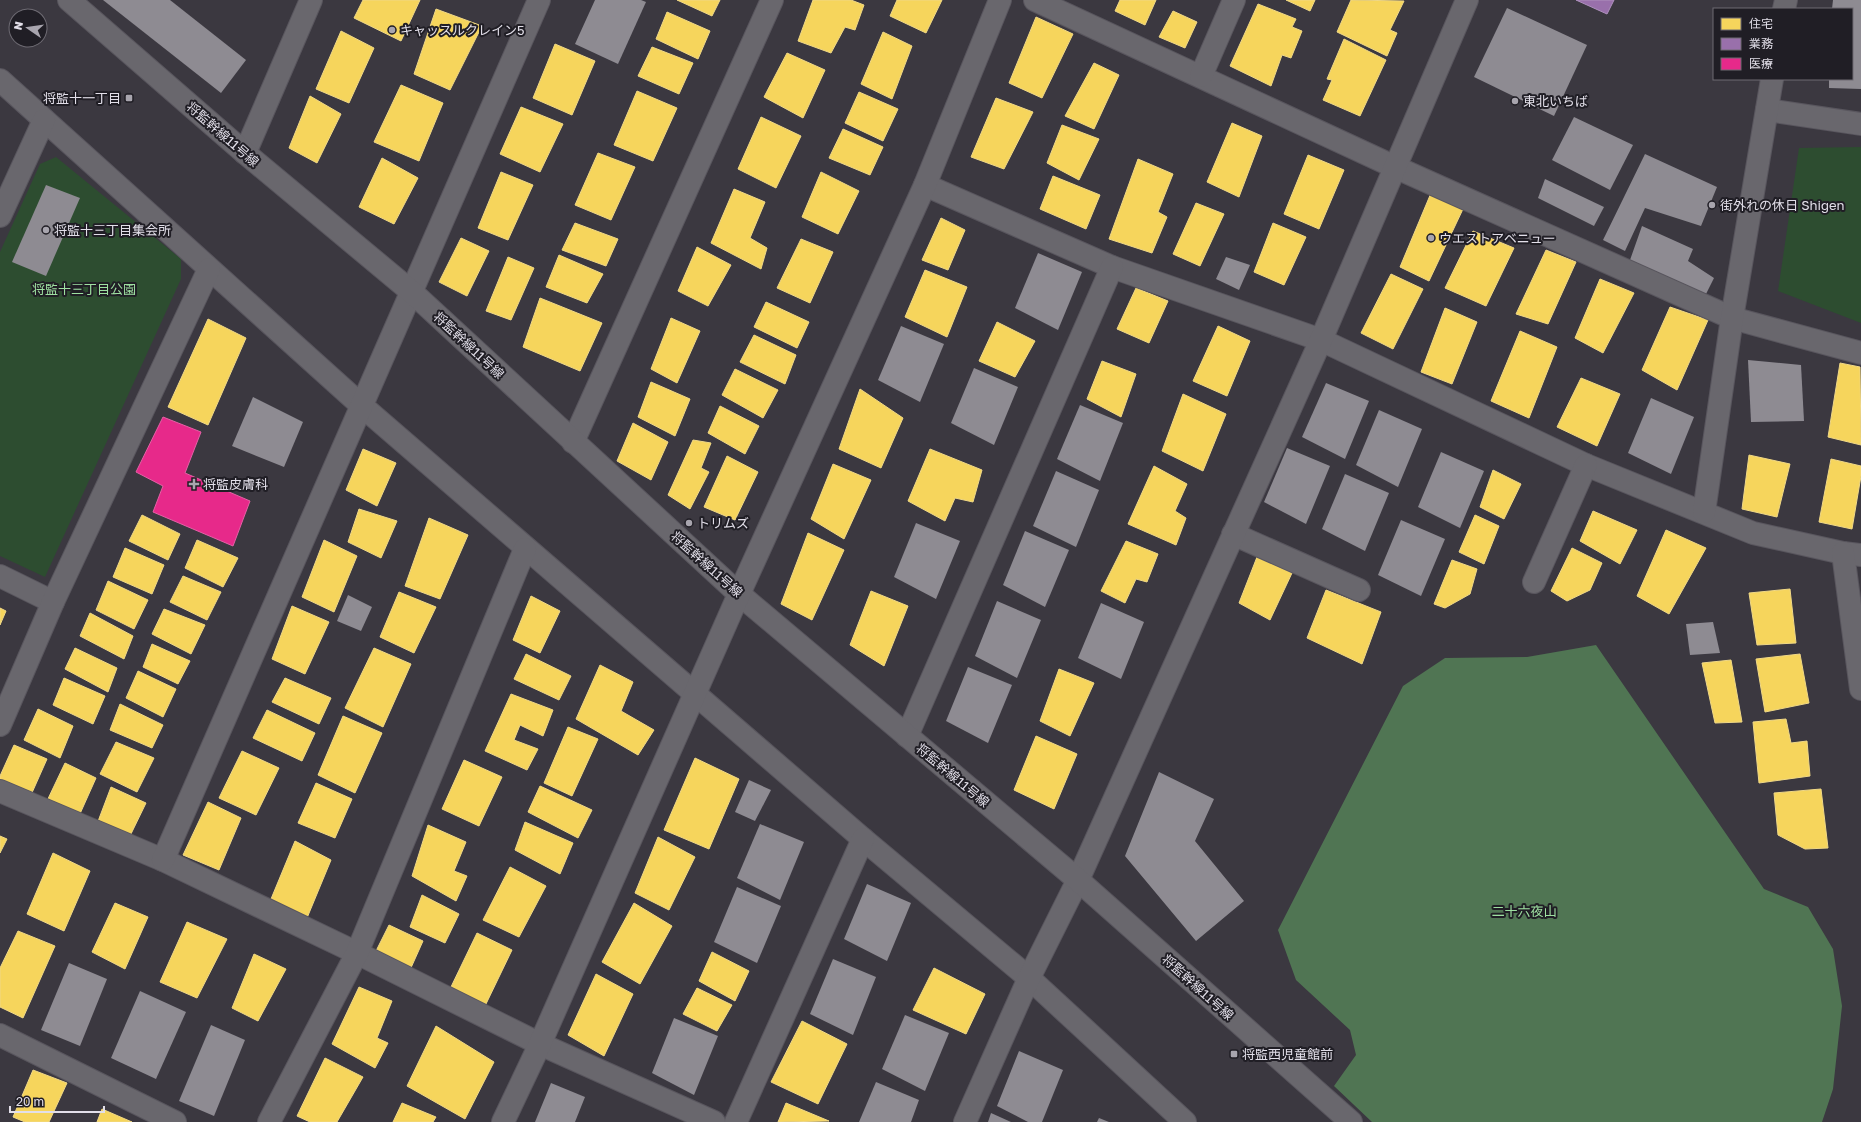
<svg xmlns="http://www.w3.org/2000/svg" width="1861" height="1122" font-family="'Golos Text','Noto Sans JP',sans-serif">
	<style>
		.green { fill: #2d4d30 }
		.forest { fill: #507553 }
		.homes { fill: #f6d55c; stroke: #f0d886 }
		.offices { fill: #9970ab; stroke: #af91be }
		.health { fill: #e7298a; stroke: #e660a6 }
		.building { fill: #8e8b92 }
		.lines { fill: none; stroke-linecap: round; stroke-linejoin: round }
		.minor-casing { stroke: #59565e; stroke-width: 24 }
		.tertiary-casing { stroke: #59565e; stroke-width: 24 }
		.minor { stroke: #69676d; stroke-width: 22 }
		.tertiary { stroke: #69676d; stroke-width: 22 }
		.poi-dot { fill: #a8a5ae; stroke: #201e25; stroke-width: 1.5 }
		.labels { text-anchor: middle; stroke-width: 4; stroke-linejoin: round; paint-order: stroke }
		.poi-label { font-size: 13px; fill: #e2dfe9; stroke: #201e25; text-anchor: start }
		.street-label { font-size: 13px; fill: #e2dfe9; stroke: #201e25 }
		.park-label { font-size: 13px; fill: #9ee0a1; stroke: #201e25 }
	</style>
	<rect width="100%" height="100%" fill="#3b3840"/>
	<g class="green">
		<path d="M1861,147v176l-83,-32 21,-143z"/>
		<path d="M56,157l125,102v20l-136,298 -45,-21v-304l40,-88z"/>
	</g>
	<path class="forest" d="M1596,645l168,244 44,18 25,42 9,57 -9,83 -11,33h-450l-38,-36 22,-31 -6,-25 -54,-50 -18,-50 125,-244 42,-28 82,-1z"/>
	<g class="homes">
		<path d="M363,0h57l-19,41 -47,-23z"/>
		<path d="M677,0h43l-8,16z"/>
		<path d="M813,0h38l13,5 -9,25 -10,-3 -14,26 -33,-12z"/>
		<path d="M897,0h45l-16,33 -36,-17z"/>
		<path d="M1120,0h36l-11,25 -30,-14z"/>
		<path d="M1286,0h29l-5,11z"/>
		<path d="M1351,0l53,1 -14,29 7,3 -10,23 -50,-24z"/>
		<path d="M1258,4l38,15 -4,8 10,4 -11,27 -9,-3 -11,31 -41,-20z"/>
		<path d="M436,9l46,17 -32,64 -36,-16z"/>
		<path d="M1173,11l24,11 -12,26 -26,-11z"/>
		<path d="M667,12l43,19 -12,28 -42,-20z"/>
		<path d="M1036,17l37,17 -31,64 -33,-15z"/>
		<path d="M341,31l33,17 -25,55 -33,-14z"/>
		<path d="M883,32l29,14 -20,53 -31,-15z"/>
		<path d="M1344,39l42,21 -26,56 -37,-16 9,-20 -5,-1z"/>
		<path d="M555,44l40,17 -23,54 -39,-17z"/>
		<path d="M652,47l41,16 -14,31 -41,-18z"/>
		<path d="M787,53l38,17 -22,48 -39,-21z"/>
		<path d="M1094,63l25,12 -25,54 -29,-13z"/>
		<path d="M401,85l42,18 -24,58 -45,-19z"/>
		<path d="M637,91l40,17 -24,53 -39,-16z"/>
		<path d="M859,92l39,17 -15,32 -38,-18z"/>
		<path d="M310,96l31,18 -24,49 -28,-15z"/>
		<path d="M996,98l37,14 -29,57 -33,-12z"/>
		<path d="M521,107l42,17 -23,48 -40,-18z"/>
		<path d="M761,117l40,19 -25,52 -38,-19z"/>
		<path d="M1232,123l30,13 -23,61 -32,-15z"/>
		<path d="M1062,125l37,14 -20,41 -32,-17z"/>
		<path d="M843,129l40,18 -13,28 -41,-17z"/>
		<path d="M598,153l37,14 -24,53 -36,-15z"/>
		<path d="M1308,155l36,15 -25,59 -35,-15z"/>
		<path d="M382,158l36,20 -24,46 -35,-17z"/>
		<path d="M1138,159l35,15 -15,38 9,5 -15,36 -43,-14z"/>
		<path d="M501,172l32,13 -25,55 -30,-12z"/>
		<path d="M821,172l38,19 -21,43 -36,-17z"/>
		<path d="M1053,176l47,19 -14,34 -46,-20z"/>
		<path d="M734,189l31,13 -15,36 17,10 -6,21 -50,-26z"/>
		<path d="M1431,193l32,16 -34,72 -29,-14z"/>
		<path d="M1196,203l28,11 -24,52 -27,-12z"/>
		<path d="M941,218l24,12 -17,40 -26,-10z"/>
		<path d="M575,223l43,16 -12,27 -44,-16z"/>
		<path d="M1273,223l33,14 -22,48 -30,-13z"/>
		<path d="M1473,231l41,17 -28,58 -41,-18z"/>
		<path d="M461,238l28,13 -22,45 -28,-14z"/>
		<path d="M801,239l32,13 -23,51 -33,-15z"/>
		<path d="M697,247l34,18 -23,41 -30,-15z"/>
		<path d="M1546,250l30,12 -28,62 -32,-10z"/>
		<path d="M559,255l44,19 -16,29 -41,-16z"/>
		<path d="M508,257l26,11 -23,52 -25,-9z"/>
		<path d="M925,270l42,17 -20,50 -42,-20z"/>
		<path d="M1391,274l32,15 -30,60 -32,-16z"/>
		<path d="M1600,279l34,14 -31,60 -28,-15z"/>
		<path d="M1136,288l32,13 -19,42 -32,-14z"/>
		<path d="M540,298l62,25 -22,48 -57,-24z"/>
		<path d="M766,302l43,20 -12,26 -43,-21z"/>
		<path d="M1670,307l38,13 -31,70 -35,-20z"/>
		<path d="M1445,308l32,14 -25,62 -31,-12z"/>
		<path d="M671,318l29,13 -23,52 -26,-14z"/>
		<path d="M208,319l38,19 -38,87 -40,-18z"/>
		<path d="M997,322l38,19 -20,36 -36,-16z"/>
		<path d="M1218,326l32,15 -23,55 -34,-15z"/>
		<path d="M1520,331l37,16 -28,71 -38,-17z"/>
		<path d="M754,335l42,20 -11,29 -45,-22z"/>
		<path d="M1102,361l34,13 -15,43 -34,-18z"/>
		<path d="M1840,363l20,4 1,78 -33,-8z"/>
		<path d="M735,369l43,21 -15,28 -41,-23z"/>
		<path d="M1581,378l39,16 -23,52 -40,-19z"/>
		<path d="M651,382l39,17 -15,37 -37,-19z"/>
		<path d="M860,389l43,29 -22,50 -42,-19z"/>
		<path d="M1183,394l43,20 -23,57 -41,-20z"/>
		<path d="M720,406l39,20 -14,28 -37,-21z"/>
		<path d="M633,423l35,19 -17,38 -34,-19z"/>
		<path d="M693,440l18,3 -10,25 8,4 -19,37 -22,-14z"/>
		<path d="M363,449l33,14 -19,43 -31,-16z"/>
		<path d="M930,449l52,21 -9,32 -18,-4 -10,23 -37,-20z"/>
		<path d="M1749,455l41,9 -13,53 -35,-8z"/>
		<path d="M727,456l31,16 -23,48 -31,-13z"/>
		<path d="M1831,459l30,7v10l-9,53 -33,-7z"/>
		<path d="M833,464l38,16 -27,59 -33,-20z"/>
		<path d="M1154,466l33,18 -12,27 11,7 -10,27 -48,-21z"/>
		<path d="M1493,470l28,14 -17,35 -24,-12z"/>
		<path d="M359,509l38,12 -16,37 -33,-16z"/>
		<path d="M1593,511l44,19 -17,34 -40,-23z"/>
		<path d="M142,515l38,19 -12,26 -39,-19z"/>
		<path d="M1475,515l24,11 -15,38 -25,-12z"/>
		<path d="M429,518l39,17 -28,64 -35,-13z"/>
		<path d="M1666,530l40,18 -37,66 -32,-18z"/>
		<path d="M808,533l36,17 -32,70 -31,-16z"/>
		<path d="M197,540l41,18 -15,29 -38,-19z"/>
		<path d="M324,540l33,16 -23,56 -32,-15z"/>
		<path d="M1126,541l32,13 -11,28 -11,-3 -11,24 -24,-12z"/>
		<path d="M125,548l39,17 -12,29 -39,-17z"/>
		<path d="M1572,548l30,15 -12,27 -23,11 -16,-10z"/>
		<path d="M1257,557l35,16 -22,47 -31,-17z"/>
		<path d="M1452,560l25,9 -7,25 -25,14 -11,-4z"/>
		<path d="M183,576l38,16 -14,28 -37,-18z"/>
		<path d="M108,581l40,19 -14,29 -38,-19z"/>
		<path d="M1790,589l6,54 -39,2 -8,-52z"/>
		<path d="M1326,590l55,22 -19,52 -55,-26z"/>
		<path d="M871,591l37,15 -24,60 -34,-21z"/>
		<path d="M399,592l37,15 -22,46 -34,-16z"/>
		<path d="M531,596l29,15 -20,42 -27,-13z"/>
		<path d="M292,606l37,16 -24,52 -33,-15z"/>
		<path d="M0,608l6,3 -6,14z"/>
		<path d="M164,609l41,16 -14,29 -39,-20z"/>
		<path d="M90,613l43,23 -9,23 -44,-23z"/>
		<path d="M152,644l38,17 -12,23 -35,-17z"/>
		<path d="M75,648l42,20 -9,24 -43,-23z"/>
		<path d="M374,648l37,16 -28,63 -38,-19z"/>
		<path d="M526,654l45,22 -12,24 -45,-21z"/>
		<path d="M1800,654l9,49 -44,9 -9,-53z"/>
		<path d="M1731,660l11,62 -27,1 -13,-60z"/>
		<path d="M600,665l33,17 -12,29 33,19 -16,25 -62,-36z"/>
		<path d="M1059,669l35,14 -24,53 -30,-15z"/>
		<path d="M138,671l38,18 -13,28 -37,-19z"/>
		<path d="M64,678l41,18 -12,28 -40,-19z"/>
		<path d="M285,678l46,20 -12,26 -47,-22z"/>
		<path d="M511,694l42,16 -10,26 -23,-11 -6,15 24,9 -11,21 -42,-19z"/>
		<path d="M120,704l43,21 -11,23 -42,-18z"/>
		<path d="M38,709l35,17 -13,32 -36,-18z"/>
		<path d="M267,710l48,23 -13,28 -49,-23z"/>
		<path d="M343,716l39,17 -27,60 -37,-18z"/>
		<path d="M1786,719l5,24 16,-2 3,35 -51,7 -6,-61z"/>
		<path d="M568,727l30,12 -26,57 -28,-13z"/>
		<path d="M1036,736l41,18 -23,55 -40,-19z"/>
		<path d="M116,742l38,16 -17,34 -37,-18z"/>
		<path d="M14,745l33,14 -16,36 -31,-14v-5z"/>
		<path d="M242,751l37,17 -23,47 -37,-17z"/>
		<path d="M695,758l44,21 -30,70 -45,-19z"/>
		<path d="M464,760l38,17 -23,49 -37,-17z"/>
		<path d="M65,763l31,15 -17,38 -33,-13z"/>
		<path d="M316,783l36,16 -17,39 -37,-15z"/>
		<path d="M540,786l52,24 -14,28 -50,-26z"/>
		<path d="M111,787l35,16 -17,35 -32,-14z"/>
		<path d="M1821,789l7,59 -23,1 -27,-14 -4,-42z"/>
		<path d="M208,802l33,16 -22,52 -36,-15z"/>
		<path d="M525,822l48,21 -13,31 -45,-24z"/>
		<path d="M428,825l38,17 -12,29 13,5 -11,25 -44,-25z"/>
		<path d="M0,836l7,3 -7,14z"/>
		<path d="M658,837l37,20 -26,53 -34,-17z"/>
		<path d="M295,841l36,19 -24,58 -36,-19z"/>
		<path d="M53,853l37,18 -26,60 -37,-17z"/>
		<path d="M510,867l36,19 -27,51 -36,-17z"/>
		<path d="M422,895l37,19 -14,29 -35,-16z"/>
		<path d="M115,903l33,14 -23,52 -33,-17z"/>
		<path d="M634,903l38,23 -32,58 -38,-22z"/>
		<path d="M187,922l40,17 -30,59 -37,-16z"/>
		<path d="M389,925l34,16 -13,29 -35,-17z"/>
		<path d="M18,931l37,15 -32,72 -23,-11v-39z"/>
		<path d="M477,933l35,17 -27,56 -35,-17z"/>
		<path d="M712,952l37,19 -14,30 -36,-20z"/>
		<path d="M254,954l32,15 -28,52 -26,-13z"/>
		<path d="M934,968l51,26 -19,40 -53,-24z"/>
		<path d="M596,974l37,20 -29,62 -36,-21z"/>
		<path d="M359,987l33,14 -15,37 11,5 -13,25 -43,-24z"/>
		<path d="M697,988l35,17 -15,26 -34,-17z"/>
		<path d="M802,1021l45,23 -29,60 -47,-22z"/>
		<path d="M436,1026l58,36 -29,57 -58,-33z"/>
		<path d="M325,1058l38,19 -26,45h-27l-13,-6z"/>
		<path d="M33,1070l34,13 -18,39h-24l-12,-5z"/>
		<path d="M402,1103l34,14 -3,5h-40z"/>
		<path d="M786,1103l43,18 -51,1z"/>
		<path d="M102,1109l30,13h-35z"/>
	</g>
	<path class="offices" d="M1576,0h38l-7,14z"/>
	<path class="health" d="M163,417l38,15 -16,41 65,28 -17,45 -80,-34 10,-26 -27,-14z"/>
	<g class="building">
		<path d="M103,0h67l76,60 -25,33z"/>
		<path d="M595,0h46l5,2 -28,62 -43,-20z"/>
		<path d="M1833,0h28v89l-32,-1v-9h23v-70h-20z"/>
		<path d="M1507,8l80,37 -33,71 -80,-39z"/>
		<path d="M1574,117l59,28 -23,45 -58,-30z"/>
		<path d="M1645,154l72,33 -16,39 -56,-18 -20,43 -22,-11z"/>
		<path d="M1545,179l59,28 -10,19 -56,-28z"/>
		<path d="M46,185l34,13 -34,78 -34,-14z"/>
		<path d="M1642,226l51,23 -5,12 26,17 -8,16 -76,-34z"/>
		<path d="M1038,253l44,19 -24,58 -43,-22z"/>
		<path d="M1226,257l24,8 -11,25 -23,-11z"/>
		<path d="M901,326l43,18 -24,58 -42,-22z"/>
		<path d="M1748,360l53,5 3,56 -53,1z"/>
		<path d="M974,368l44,19 -24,58 -43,-22z"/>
		<path d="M1326,383l43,18 -24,58 -43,-22z"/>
		<path d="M253,397l50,25 -19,45 -52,-21z"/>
		<path d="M1651,398l43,19 -23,57 -43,-21z"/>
		<path d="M1080,405l43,18 -23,58 -43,-22z"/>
		<path d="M1379,410l43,19 -24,58 -42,-22z"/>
		<path d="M1287,448l43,18 -24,58 -42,-22z"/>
		<path d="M1441,452l43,19 -24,57 -42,-21z"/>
		<path d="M1056,471l43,19 -23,57 -43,-21z"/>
		<path d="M1345,474l44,19 -24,58 -43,-22z"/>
		<path d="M1401,520l44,19 -24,57 -43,-21z"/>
		<path d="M916,523l44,18 -24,58 -42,-22z"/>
		<path d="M1025,531l44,19 -24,57 -42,-22z"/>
		<path d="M348,595l24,12 -11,24 -24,-10z"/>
		<path d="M997,601l44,19 -24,58 -42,-22z"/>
		<path d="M1101,603l43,19 -23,57 -43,-21z"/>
		<path d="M1713,622l7,31 -30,2 -4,-31z"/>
		<path d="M968,667l44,18 -24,58 -42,-22z"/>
		<path d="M1159,772l55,27 -19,42 49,60 -48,40 -71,-85z"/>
		<path d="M749,780l22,10 -16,31 -20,-9z"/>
		<path d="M760,824l44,18 -24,58 -43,-22z"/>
		<path d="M867,884l44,19 -24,58 -43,-22z"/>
		<path d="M737,887l44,19 -24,57 -43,-21z"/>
		<path d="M833,959l43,18 -23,58 -43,-21z"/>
		<path d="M69,963l38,16 -27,67 -39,-16z"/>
		<path d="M140,991l46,21 -30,67 -45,-21z"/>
		<path d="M905,1015l44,18 -24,58 -43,-22z"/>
		<path d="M674,1018l44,18 -24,59 -42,-22z"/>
		<path d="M211,1025l34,15 -31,76 -35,-15z"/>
		<path d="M1019,1051l44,19 -21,52h-14l-31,-16z"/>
		<path d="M876,1082l43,18 -8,22h-52z"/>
		<path d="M551,1083l34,14 -10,25h-40z"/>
		<path d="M991,1113l20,9h-23z"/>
		<path d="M1099,1118l10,4h-12z"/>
	</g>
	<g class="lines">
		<g class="minor-casing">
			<g id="minor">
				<path d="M1035,0l360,167 337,151 129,35"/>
				<path d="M1784,9l2,-9"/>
				<path d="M1201,76l33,-76"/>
				<path d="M0,80l362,326 501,433 166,139 156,144"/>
				<path d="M1767,110l94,14"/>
				<path d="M245,153l66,-153"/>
				<path d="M925,185l187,82 209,73 265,125 167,68 90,20 18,2"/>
				<path d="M0,216l44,-96"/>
				<path d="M573,442l199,-442"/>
				<path d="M1704,512l28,-194 40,-239"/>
				<path d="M1233,534l126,56"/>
				<path d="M1843,553l18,136"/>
				<path d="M0,576l53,26"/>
				<path d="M1534,582l52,-117"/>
				<path d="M0,725l53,-123 156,-333"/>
				<path d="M907,736l205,-469"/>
				<path d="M0,791l163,69 194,93 183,91 174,78"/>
				<path d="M163,860c125,-287 252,-573 376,-860"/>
				<path d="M0,1035l175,87"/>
				<path d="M269,1122l88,-169 168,-404"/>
				<path d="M736,1122l127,-283"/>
				<path d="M965,1122l64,-144 49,-98 243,-540 146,-340"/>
			</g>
		</g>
		<g class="tertiary-casing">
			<g id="tertiary">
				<path d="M69,0l176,153 168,140 326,301 339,286 273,242"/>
				<path d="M503,1122l37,-78 199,-450 186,-409 75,-185"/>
			</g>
		</g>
		<use href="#minor" class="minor"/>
		<use href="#tertiary" class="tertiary"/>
	</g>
	<g class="poi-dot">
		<circle cx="392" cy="30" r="4"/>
		<rect x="125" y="94" width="8" height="8" rx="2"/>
		<circle cx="1515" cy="101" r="4"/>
		<circle cx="1712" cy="205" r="4"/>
		<circle cx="46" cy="230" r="4"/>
		<circle cx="1431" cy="238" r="4"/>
		<path d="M192 478h4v4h4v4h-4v4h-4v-4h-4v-4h4z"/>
		<circle cx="689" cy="523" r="4"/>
		<rect x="1230" y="1050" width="8" height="8" rx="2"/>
	</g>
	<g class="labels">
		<g class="poi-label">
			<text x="400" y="35">キャッスルクレイン5</text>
			<text x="121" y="103" text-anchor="end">将監十一丁目</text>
			<text x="1523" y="106">東北いちば</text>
			<text x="1720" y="210">街外れの休日 Shigen</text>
			<text x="54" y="235">将監十三丁目集会所</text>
			<text x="1439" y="243">ウエストアベニュー</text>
			<text x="203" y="489">将監皮膚科</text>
			<text x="697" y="528">トリムズ</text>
			<text x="1242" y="1059">将監西児童館前</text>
		</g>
		<g class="street-label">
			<text transform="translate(223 134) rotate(41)" y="5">将監幹線11号線</text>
			<text transform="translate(469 345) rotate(43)" y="5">将監幹線11号線</text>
			<text transform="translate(707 564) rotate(42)" y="5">将監幹線11号線</text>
			<text transform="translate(953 775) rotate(40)" y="5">将監幹線11号線</text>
			<text transform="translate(1198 987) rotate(42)" y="5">将監幹線11号線</text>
		</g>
		<g class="park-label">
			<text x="84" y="294">将監十三丁目公園</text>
			<text x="1524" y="916">二十六夜山</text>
		</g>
	</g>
	<rect x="1713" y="8" width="140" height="72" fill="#201e25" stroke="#6e6b73"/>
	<rect x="1721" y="18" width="20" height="12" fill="#f6d55c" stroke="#6e6b73"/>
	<text x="1749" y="28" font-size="12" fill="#e2dfe9">住宅</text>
	<rect x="1721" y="38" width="20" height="12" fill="#9970ab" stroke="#6e6b73"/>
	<text x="1749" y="48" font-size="12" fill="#e2dfe9">業務</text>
	<rect x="1721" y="58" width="20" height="12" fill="#e7298a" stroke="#6e6b73"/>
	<text x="1749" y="68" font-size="12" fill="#e2dfe9">医療</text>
	<g transform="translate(28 28) rotate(283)"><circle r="19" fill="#201e25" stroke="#6e6b73"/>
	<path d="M0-3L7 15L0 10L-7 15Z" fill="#a8a5ae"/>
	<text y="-6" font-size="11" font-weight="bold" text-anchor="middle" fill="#e2dfe9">N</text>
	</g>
	<path d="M10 1106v6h94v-6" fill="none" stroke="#e2dfe9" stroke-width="2"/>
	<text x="16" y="1106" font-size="12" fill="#e2dfe9" stroke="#201e25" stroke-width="3" paint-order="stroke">20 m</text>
</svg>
